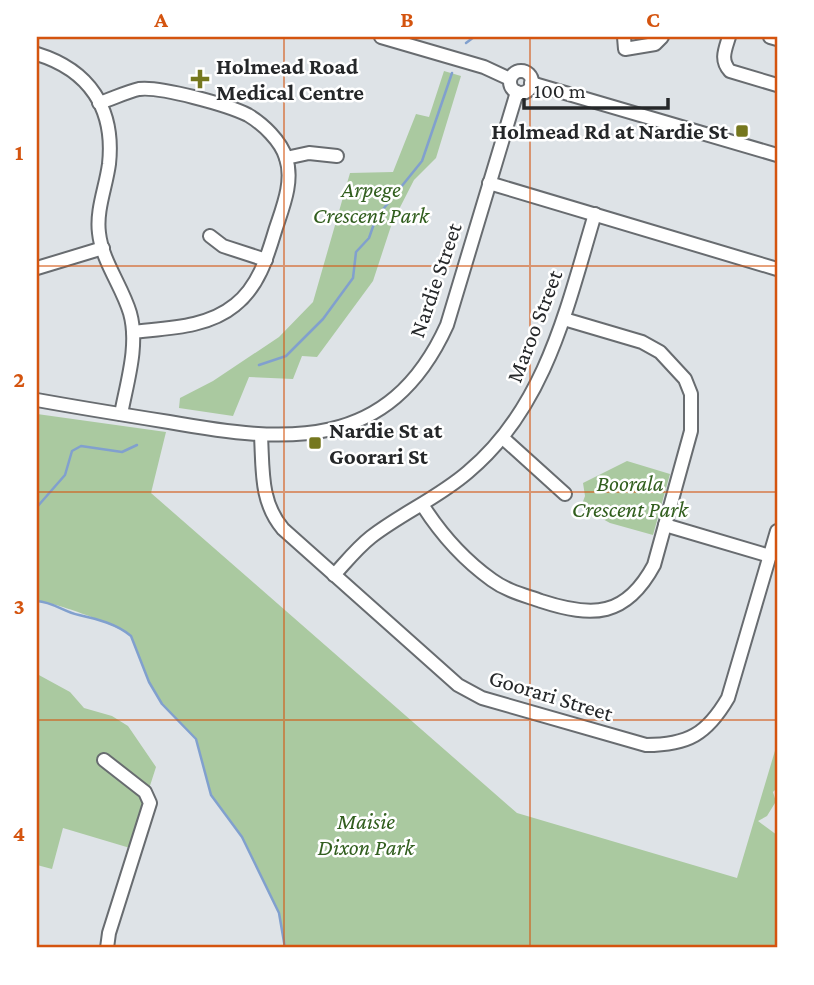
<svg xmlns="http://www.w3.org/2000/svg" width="814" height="985" font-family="'Crimson Pro',serif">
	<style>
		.green { fill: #aac9a0 }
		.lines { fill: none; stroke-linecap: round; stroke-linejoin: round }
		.stream { stroke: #81a0ce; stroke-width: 2.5 }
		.minor-casing { stroke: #686c70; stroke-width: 16 }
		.minor { stroke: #fff; stroke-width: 12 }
		.grid { fill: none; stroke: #d4540f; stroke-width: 2; stroke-opacity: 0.55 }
		.poi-dot { fill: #75771e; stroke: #fff; stroke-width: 2.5 }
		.labels { text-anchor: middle; stroke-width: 5; stroke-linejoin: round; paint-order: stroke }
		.poi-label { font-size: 23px; font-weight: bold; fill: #252729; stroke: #fff; text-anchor: start }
		.park-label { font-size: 23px; font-style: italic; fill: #315e1e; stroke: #fff }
		.street-label { font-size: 23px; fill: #252729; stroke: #fff }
		.neatline { fill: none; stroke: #d4540f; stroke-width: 2.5 }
		.grid-label { font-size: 23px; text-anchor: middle; font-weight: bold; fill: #d4540f }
	</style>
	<rect width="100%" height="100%" fill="#dee3e7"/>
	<g class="green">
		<path d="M444,71l17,5 -25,82 -22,22 -22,43 -19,58 -56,76 -15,-1 -9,23 -44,-2 -16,39 -54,-8 1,-10 33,-17 66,-44 34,-35 37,-129 43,-1 23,-58 13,3z"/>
		<path d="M37,414l129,18 -15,61 366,320 220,65 40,-134v44l-4,4 4,13 -2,-2 -8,13 -9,5 19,14v113h-492l-6,-35 -37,-76 -31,-42 -15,-56 -34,-35 -13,-22 -18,-46c-13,-11 -77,-34 -94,-35z"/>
		<path d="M627,461l43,13 -17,61 -43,-12 -29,-16 4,-11 -2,-13z"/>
		<path d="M37,674l33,18 14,16 28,8 16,10 28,41 -26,81 -67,-20 -11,41 -15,-4z"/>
	</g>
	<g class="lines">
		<g class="stream">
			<path d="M466,43l8,-6"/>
			<path d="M259,365l27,-9 37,-37 30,-41 3,-26 13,-14 7,-20 46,-57 30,-88"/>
			<path d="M37,507l28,-32 7,-24 9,-5 41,6 15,-7"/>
			<path d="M37,601c16,1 27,11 42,14 18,4 38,9 52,21l18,46 13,22 34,35 15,56 31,42 37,76 6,35"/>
		</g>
		<g class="minor-casing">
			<g id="minor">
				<path d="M381,37l103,30 26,12"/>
				<path d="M624,37l1,12 30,-5 7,-7"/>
				<path d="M729,37c-4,13 -9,23 1,34l47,14"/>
				<path d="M770,37l7,2"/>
				<path d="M37,54c52,16 78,54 72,110 -3,23 -13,46 -10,69 3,28 23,53 31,80 9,32 -3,69 -9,101"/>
				<circle cx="521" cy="82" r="11"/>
				<path d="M531,83l246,72"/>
				<path d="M99,103c13,-4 27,-11 40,-14 21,-3 89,16 109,26 15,9 33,26 38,43 8,24 -4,51 -11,73 -8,27 -17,56 -40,74 -28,23 -68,23 -102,27"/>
				<path d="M286,158l23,-5 28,3"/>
				<path d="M489,183l288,86"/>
				<path d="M210,236l13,10 43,14"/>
				<path d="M37,268l66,-20"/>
				<path d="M37,400c44,8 88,15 132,22 117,21 220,31 278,-97l70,-233"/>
				<path d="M261,436c2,34 -1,66 22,93l175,156 24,13 164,47c42,0 61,-11 82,-47l49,-167"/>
				<path d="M503,438l62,56"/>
				<path d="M423,506c18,28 41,54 69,74 15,11 32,15 49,21 52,17 85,16 113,-36l37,-134v-37l-6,-15 -25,-27 -18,-10 -78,-23"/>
				<path d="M665,525l105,31"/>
				<path d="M334,575c12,-13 23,-27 37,-38 31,-24 67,-39 97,-65 78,-65 99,-165 127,-258"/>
				<path d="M104,760l41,32 5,11 -41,130 -2,15"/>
			</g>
		</g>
		<use href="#minor" class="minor"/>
	</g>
	<path class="grid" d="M284,37v911M530,37v911M37,266h740M37,492h740M37,720h740"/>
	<g class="poi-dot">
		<path d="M196.5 68.5h7v7h7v7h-7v7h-7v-7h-7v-7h7z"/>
		<rect x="735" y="124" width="14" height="14" rx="3.5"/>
		<rect x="308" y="436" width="14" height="14" rx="3.5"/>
	</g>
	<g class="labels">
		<g class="poi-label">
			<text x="216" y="74">Holmead Road<tspan x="216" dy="26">Medical Centre</tspan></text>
			<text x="728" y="139" text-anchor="end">Holmead Rd at Nardie St</text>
			<text x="329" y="438">Nardie St at<tspan x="329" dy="26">Goorari St</tspan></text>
		</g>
		<g class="park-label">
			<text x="371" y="197">Arpege<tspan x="371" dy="26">Crescent Park</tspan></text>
			<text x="630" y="491">Boorala<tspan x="630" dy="26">Crescent Park</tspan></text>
			<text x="366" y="829">Maisie<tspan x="366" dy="26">Dixon Park</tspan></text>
		</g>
		<g class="street-label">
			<text transform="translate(435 280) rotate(-71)" y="8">Nardie Street</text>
			<text transform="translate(534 326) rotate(-69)" y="8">Maroo Street</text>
			<text transform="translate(551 695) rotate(17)" y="8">Goorari Street</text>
		</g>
	</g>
	<rect width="814" height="985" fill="none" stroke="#ffffff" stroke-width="77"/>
	<path d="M524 98v10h144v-10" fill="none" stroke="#252729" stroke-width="3.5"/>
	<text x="534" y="98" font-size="21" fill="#252729" stroke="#ffffff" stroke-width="5" paint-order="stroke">100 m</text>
	<rect x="38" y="38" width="738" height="908" class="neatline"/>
	<g class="grid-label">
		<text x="161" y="27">A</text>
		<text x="407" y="27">B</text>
		<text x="653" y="27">C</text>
		<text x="19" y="160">1</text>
		<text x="19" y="387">2</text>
		<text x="19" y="614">3</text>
		<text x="19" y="841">4</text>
	</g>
</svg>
